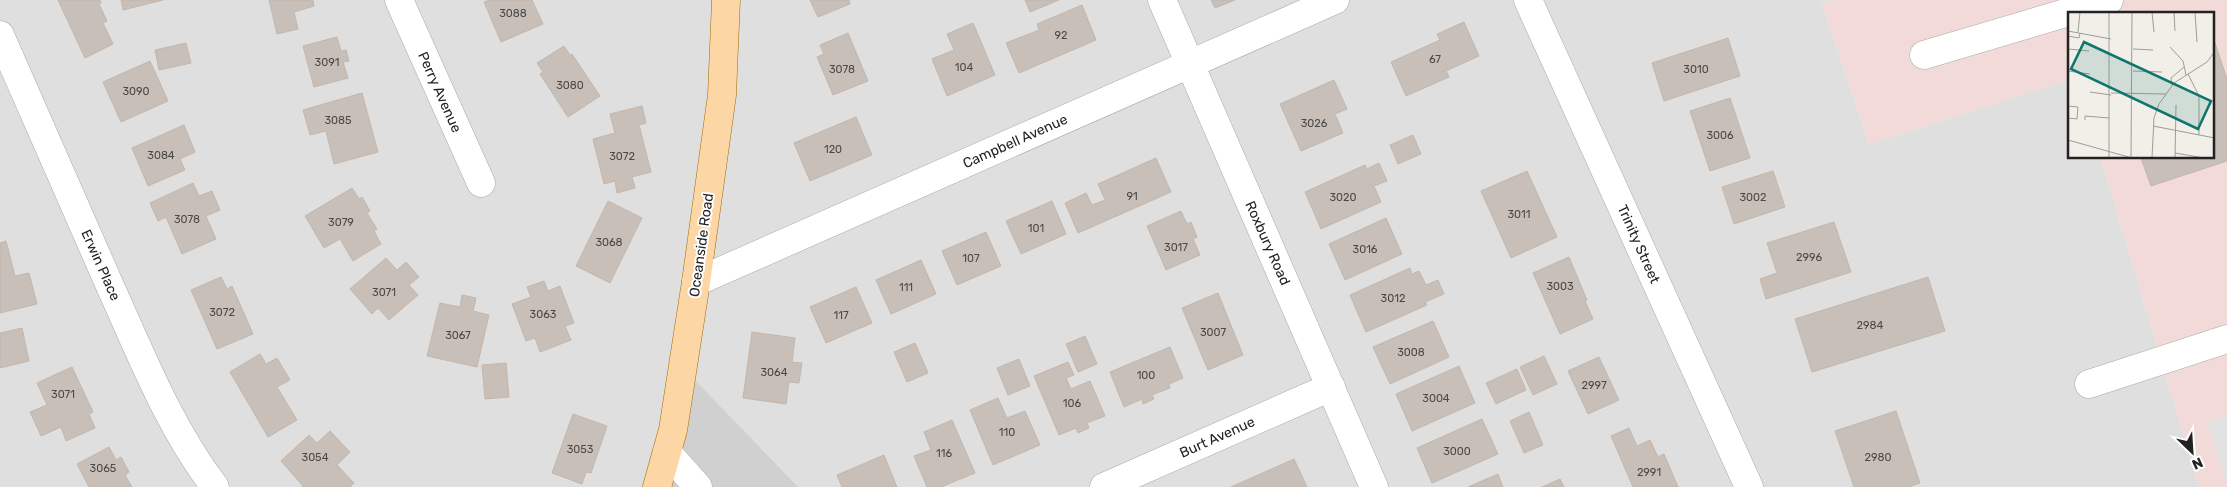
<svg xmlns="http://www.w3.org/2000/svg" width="2227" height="487" font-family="Rubik,sans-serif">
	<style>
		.residential { fill: #e0dfdf }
		.commercial { fill: #f2dad9 }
		.religious { fill: #d0d0d0 }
		.parking { fill: #e2e2e2 }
		.building { fill: #c7bfb8; stroke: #c4b6ab }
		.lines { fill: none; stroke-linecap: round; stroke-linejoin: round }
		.minor-casing { stroke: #a9a9a9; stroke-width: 29 }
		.major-casing { stroke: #a06b00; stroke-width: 29 }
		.minor { stroke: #fff; stroke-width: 28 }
		.major { stroke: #fcd6a4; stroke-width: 28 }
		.labels { text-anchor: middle; stroke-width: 4; stroke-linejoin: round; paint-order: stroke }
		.number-label { font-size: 11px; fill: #4b4948 }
		.street-label { font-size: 14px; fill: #222; stroke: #fff }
		.inset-road { fill: none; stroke: #9f9d99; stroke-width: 1 }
		.view { fill: #0f766e; fill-opacity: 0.15; stroke: #0f766e; stroke-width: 2.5 }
		.inset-edge { fill: none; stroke: #222; stroke-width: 2.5 }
	</style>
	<rect width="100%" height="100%" fill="#f2efe9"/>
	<path class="residential" d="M0,0h1833l-11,4 47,140 200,-64 1,78h31l98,329h-2199z"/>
	<path class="commercial" d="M1833,0h394v487h-28l-98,-329h112v-144h-143l-1,66 -200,64 -47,-140z"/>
	<path class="religious" d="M689,374l109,113h-134z"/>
	<path class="parking" d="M2227,415v70l-19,-63z"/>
	<g class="building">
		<path d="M58,0h42l1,3 -2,1 8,17 -4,2 10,21 -28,14z"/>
		<path d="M121,0h42l-40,10z"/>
		<path d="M269,0h44l1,6 -20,6 4,17 -21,5z"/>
		<path d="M490,0h42l11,24 -42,18 -17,-40z"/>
		<path d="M810,0h39l1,4 -32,13z"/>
		<path d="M1025,0h34l-29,12z"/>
		<path d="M1211,0h24l-20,8z"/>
		<path d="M1082,5l14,35 -77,33 -13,-30 33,-13 -2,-6z"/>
		<path d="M1464,22l15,34 -33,15 3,6 -43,19 -15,-34 49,-22 -3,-6z"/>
		<path d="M973,23l22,52 -48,21 -15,-37 22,-9 -7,-16z"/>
		<path d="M848,33l20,48 -35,14 -16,-38 7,-3 -4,-9z"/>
		<path d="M337,37l4,14 5,-1 3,11 -6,1 5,16 -34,9 -11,-41z"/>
		<path d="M2213,37l14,42v82l-76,25 -10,-28h72z"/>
		<path d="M1728,38l12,38 -76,25 -12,-38z"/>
		<path d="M186,43l5,20 -32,7 -4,-20z"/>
		<path d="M564,46l6,9 2,-1 28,42 -32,21 -28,-43 3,-2 -6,-9z"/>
		<path d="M150,61l18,40 -47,21 -18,-40z"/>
		<path d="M1334,80l13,29 -12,5 8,19 -42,18 -21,-47z"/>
		<path d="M362,93l16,59 -44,12 -8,-33 -16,4 -7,-25z"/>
		<path d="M1730,98l20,60 -40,13 -20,-60z"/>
		<path d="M642,106l4,17 -7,2 12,47 -19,5 3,11 -18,5 -2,-12 -11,3 -11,-45 22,-6 -5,-19z"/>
		<path d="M856,117l16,38 -62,26 -16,-38z"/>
		<path d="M184,125l11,27 -15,7 5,11 -37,16 -16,-38z"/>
		<path d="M1413,135l8,19 -23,10 -8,-19z"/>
		<path d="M1156,158l15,34 -93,41 -13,-30 21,-10 6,12 13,-5 -7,-16z"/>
		<path d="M1379,163l8,18 -13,5 7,16 -60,27 -16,-37 60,-27 2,4z"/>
		<path d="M1527,171l30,66 -46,21 -30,-67z"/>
		<path d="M1773,171l12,36 -51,17 -12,-37z"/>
		<path d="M193,183l6,13 13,-5 8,19 -14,6 10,23 -34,15 -16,-37 -8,4 -8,-18z"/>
		<path d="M352,188l7,11 3,-2 8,14 -3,2 10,16 -3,2 7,13 -28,17 -13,-22 -16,9 -19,-32z"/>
		<path d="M608,201l34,17 -32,65 -34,-17z"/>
		<path d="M1052,201l14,33 -45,20 -15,-33z"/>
		<path d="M1181,211l6,13 4,-2 6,15 -4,2 7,16 -34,15 -19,-44z"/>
		<path d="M1386,218l16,36 -57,26 -16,-36z"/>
		<path d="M1834,222l17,50 -85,27 -6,-20 17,-6 -10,-30z"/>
		<path d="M986,232l15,34 -44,19 -15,-34z"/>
		<path d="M6,241l9,35 14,-3 8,31 -37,9v-70z"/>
		<path d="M1569,257l18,43 -2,1 8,18 -33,15 -27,-61z"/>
		<path d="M386,258l11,12 9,-8 13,15 -10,8 9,10 -29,25 -11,-12 -6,6 -22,-25z"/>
		<path d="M921,260l15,34 -45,20 -15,-34z"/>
		<path d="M1410,268l2,6 7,-3 7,14 12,-5 6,14 -19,8 2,3 -61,27 -16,-37z"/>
		<path d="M221,277l6,12 5,-3 21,48 -36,15 -26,-59z"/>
		<path d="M1928,277l17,54 -133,41 -17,-53z"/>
		<path d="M544,281l4,10 12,-5 14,37 -9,3 6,14 -31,12 -5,-14 -9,3 -14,-37 19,-7 -4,-10z"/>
		<path d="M856,287l16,36 -46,20 -16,-36z"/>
		<path d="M1218,293l25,62 -35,15 -26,-62z"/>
		<path d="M462,295l14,3 -3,13 16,4 -12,52 -50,-11 13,-53 20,4z"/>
		<path d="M1433,321l16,36 -59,27 -17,-37z"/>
		<path d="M22,328l7,33 -29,7v-35z"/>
		<path d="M752,332l43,6 -3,24 10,1 -3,20 -10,-1 -3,22 -43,-6z"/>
		<path d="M1085,336l12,28 -19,8 -12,-28z"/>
		<path d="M915,343l13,30 -21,9 -13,-30z"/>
		<path d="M1170,347l13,31 -14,6 1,4 -18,7 2,4 -11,5 -1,-5 -18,8 -14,-35z"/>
		<path d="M260,354l6,10 11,-6 13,22 -13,7 20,33 -29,17 -38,-65z"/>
		<path d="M1544,356l13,28 -24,11 -13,-28z"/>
		<path d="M1599,357l20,43 -31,14 -20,-43z"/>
		<path d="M1019,359l11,27 -22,9 -11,-27z"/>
		<path d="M1068,362l6,13 -8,3 5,11 19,-8 15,35 -18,7 2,5 -11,5 -2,-5 -17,7 -25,-59z"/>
		<path d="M506,363l3,34 -24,2 -3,-34z"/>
		<path d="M1459,366l16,37 -63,28 -16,-37z"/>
		<path d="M72,367l21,45 -4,2 6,14 -29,13 -5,-14 -20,9 -11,-24 17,-7 -10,-22z"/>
		<path d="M1517,369l9,21 -30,14 -10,-21z"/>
		<path d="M998,398l9,20 18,-7 15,34 -47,20 -23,-55z"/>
		<path d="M1896,411l24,72 -12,4h-54l-19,-56z"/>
		<path d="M1529,412l14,33 -19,8 -14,-32z"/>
		<path d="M573,414l34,12 -16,47 -5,-1 -4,12 -30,-11z"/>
		<path d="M1482,419l16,35 -66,29 -15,-35z"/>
		<path d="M952,420l23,53 -34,14h-14l-13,-31 17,-6 -7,-18z"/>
		<path d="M1629,428l8,18 13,-6 8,17 6,-3 14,33h-45l-22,-51z"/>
		<path d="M330,431l20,21 -13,13 17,18 -4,4h-48l1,-1 -22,-25 28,-26 8,8z"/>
		<path d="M109,447l7,13 5,-3 8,15 -4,3 7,12h-43l-12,-23z"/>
		<path d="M884,455l13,32h-55l-5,-12z"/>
		<path d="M1294,459l13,28h-76z"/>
		<path d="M1498,474l5,13h-35z"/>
		<path d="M1560,479l4,8h-22z"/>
	</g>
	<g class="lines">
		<g class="minor-casing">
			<g id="minor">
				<path d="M399,0l82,183"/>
				<path d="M1162,0l212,487"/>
				<path d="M1528,0l221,487"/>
				<path d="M0,35c37,84 73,167 110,251 31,68 59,141 105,201"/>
				<path d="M1924,55l185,-55"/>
				<path d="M696,282l639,-282"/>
				<path d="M2089,384l138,-45"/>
				<path d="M667,452l31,35"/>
				<path d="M1104,487l227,-100"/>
			</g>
		</g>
		<g class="major-casing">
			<path id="major" d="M657,487l16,-57 23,-148 26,-187 4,-95"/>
		</g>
		<use href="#minor" class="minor"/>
		<use href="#major" class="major"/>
	</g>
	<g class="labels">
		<g class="number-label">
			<text x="513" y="17">3088</text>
			<text x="1061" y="39">92</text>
			<text x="1435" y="63">67</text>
			<text x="327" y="66">3091</text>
			<text x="964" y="71">104</text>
			<text x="842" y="73">3078</text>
			<text x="1696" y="73">3010</text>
			<text x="570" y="89">3080</text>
			<text x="136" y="95">3090</text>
			<text x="338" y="124">3085</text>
			<text x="1314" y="127">3026</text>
			<text x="1720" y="139">3006</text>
			<text x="833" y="153">120</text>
			<text x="161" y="159">3084</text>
			<text x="622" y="160">3072</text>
			<text x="1132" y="200">91</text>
			<text x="1343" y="201">3020</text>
			<text x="1753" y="201">3002</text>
			<text x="1519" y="218">3011</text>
			<text x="187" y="223">3078</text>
			<text x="341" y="226">3079</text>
			<text x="1036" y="232">101</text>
			<text x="609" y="246">3068</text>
			<text x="1176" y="251">3017</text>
			<text x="1365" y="253">3016</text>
			<text x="1809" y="261">2996</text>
			<text x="971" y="262">107</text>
			<text x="1560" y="290">3003</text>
			<text x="906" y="291">111</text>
			<text x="384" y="296">3071</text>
			<text x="1393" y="302">3012</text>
			<text x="222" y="316">3072</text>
			<text x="543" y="318">3063</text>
			<text x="841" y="319">117</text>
			<text x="1870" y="329">2984</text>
			<text x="1213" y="336">3007</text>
			<text x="458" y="339">3067</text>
			<text x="1411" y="356">3008</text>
			<text x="774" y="376">3064</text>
			<text x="1146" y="379">100</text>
			<text x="1594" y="389">2997</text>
			<text x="63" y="398">3071</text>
			<text x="1436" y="402">3004</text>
			<text x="1072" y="407">106</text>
			<text x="1007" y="436">110</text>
			<text x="580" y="453">3053</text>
			<text x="1457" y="455">3000</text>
			<text x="944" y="457">116</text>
			<text x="315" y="461">3054</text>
			<text x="1878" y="461">2980</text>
			<text x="103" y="472">3065</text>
			<text x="1649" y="476">2991</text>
		</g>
		<g class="street-label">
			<text transform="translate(440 92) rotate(66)" y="5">Perry Avenue</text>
			<text transform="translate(1015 141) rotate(-24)" y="5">Campbell Avenue</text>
			<text transform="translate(1268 243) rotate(66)" y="5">Roxbury Road</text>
			<text transform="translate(1639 244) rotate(66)" y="5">Trinity Street</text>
			<text transform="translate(701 245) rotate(-82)" y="5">Oceanside Road</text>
			<text transform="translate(101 265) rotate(66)" y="5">Erwin Place</text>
			<text transform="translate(1217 437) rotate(-24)" y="5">Burt Avenue</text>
		</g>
	</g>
	<g transform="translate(2068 12)">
		<rect width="146" height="146" fill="#f2efe9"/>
		<path class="inset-road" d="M84,0l2,20M106,0l1,19M127,0l2,30M0,19l43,8M10,20l2,-20M0,24l11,2 1,-5M102,35l13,14 3,14M0,37l21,2M65,37l20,1M0,59l22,3M65,59l29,1M120,62l11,22v39M104,73l-1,-7 13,-11M22,80l21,3M43,81l55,1M0,94l10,1 -1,12 -9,-1M17,108v-4l24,2M85,114l62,12M0,128l64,18M107,141l29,5M41,146v-146M63,146l1,-146M84,146l2,-40 5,-14 15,-21 33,-21 8,-11M107,146l1,-53"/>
		<path class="view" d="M16,30l127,59 -13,28 -127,-60z"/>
		<rect width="146" height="146" class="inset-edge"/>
	</g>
	<g transform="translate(2192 452) rotate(155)" stroke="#ffffff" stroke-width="4" paint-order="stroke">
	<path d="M0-4L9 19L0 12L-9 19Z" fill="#222222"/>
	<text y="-8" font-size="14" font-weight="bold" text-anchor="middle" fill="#222222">N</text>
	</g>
</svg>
